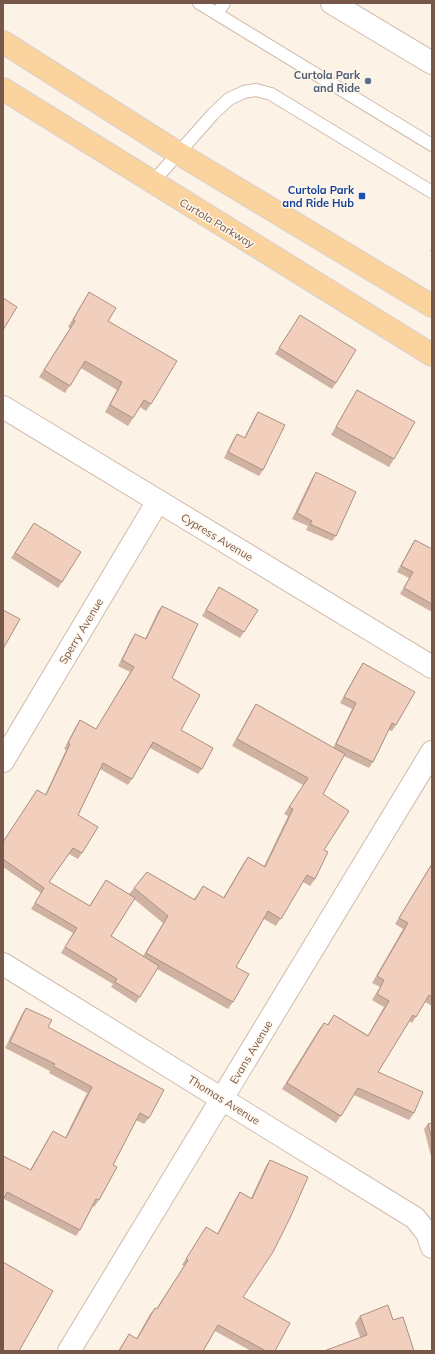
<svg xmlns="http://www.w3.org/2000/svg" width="435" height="1354" font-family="Mulish,sans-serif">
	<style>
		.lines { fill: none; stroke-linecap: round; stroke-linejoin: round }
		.lane-casing { stroke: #d0bbae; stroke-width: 14 }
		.street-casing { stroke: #d0bbae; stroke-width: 24 }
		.primary-casing { stroke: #d9d0cc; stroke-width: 24 }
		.lane { stroke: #fff; stroke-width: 12 }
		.street { stroke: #fff; stroke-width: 22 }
		.primary { stroke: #fbd39f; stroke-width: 22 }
		.wall { fill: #d0b2a3; fill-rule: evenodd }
		.building { fill: #f2cfbd; stroke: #a99184 }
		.service-dot { fill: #5c6f8a; stroke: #fff7ec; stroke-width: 1.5 }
		.transit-dot { fill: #1a4fb4; stroke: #fff7ec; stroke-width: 1.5 }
		.labels { text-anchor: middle; stroke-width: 3; stroke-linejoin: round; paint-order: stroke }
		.service-label { font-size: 11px; font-weight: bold; fill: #4e5e75; stroke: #fff7ec; text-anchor: end }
		.transit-label { font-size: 11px; font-weight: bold; fill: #164399; stroke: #fff7ec; text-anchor: end }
		.street-label { font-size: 11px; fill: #76574a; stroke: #fff7ec }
	</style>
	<rect width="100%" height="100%" fill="#fcf2e6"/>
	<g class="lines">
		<g class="lane-casing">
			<g id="lane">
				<path d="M199,3l233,142"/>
				<path d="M217,14l7,-11"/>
				<path d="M152,183l61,-69 16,-15 15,-7 12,-2 15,4 161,98"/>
			</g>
		</g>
		<g class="street-casing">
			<g id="street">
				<path d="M332,3l100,60"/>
				<path d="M3,407l429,260"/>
				<path d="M3,761l155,-260"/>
				<path d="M3,964l412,254 12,15 5,14"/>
				<path d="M69,1351l363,-599"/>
			</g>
		</g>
		<g class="primary-casing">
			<g id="primary">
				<path d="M3,42l175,111 254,153"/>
				<path d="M3,89l429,266"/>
			</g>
		</g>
		<use href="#lane" class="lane"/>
		<use href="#street" class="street"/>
		<use href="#primary" class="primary"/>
	</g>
	<g class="wall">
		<path d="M432,248v4l-2,-1z"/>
		<path d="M89,292l19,29 43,83 -5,7 -6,-4 -12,19 -23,-14 12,-22 -36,-22 -16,25 -26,-16 31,-49 -2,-1 16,-27z"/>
		<path d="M300,315l36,68 -4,6 -57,-35z"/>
		<path d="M357,390l37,69 -5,8 -58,-32 21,-37z"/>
		<path d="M258,412l5,58 -4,6 -35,-18 9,-18 4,-6 7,4 10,-20z"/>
		<path d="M316,472l20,64 -4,5 -26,-11 2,-4 -16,-7 20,-41z"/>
		<path d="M34,523l28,59 -4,6 -47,-30z"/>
		<path d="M415,540l17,9v63l-32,-18 9,-16 -12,-6 14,-26z"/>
		<path d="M219,587l25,45 -4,6 -38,-22z"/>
		<path d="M162,606l10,72 9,52 21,39 -4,5 -48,-26 -18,31 -4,6 -28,-16 -22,46 4,38 -4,6 -9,-5 -20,28 40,24 17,-26 23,14 5,-6 60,11 9,-13 20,12 20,-34 5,-7 16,9 24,-50 -4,-2 19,-29 -71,-39 19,-34 5,-8 77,44 19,-39 -12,-6 19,-34 4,-6 33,62 -4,6 -3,-1 -16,32 -4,6 -25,-12 -21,38 1,56 -9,29 -5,7 -7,-4 -27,44 -12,-7 -28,48 -3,35 -5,7 -71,-40 -21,34 -25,-16 2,-3 -52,-31 12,-20 -42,-24 10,-16 -38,-26v-25l42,-47 21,-45 -2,-1 12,-23 4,-6 16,9 34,-57 -12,-6 13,-26 4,-6 10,5 13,-28zM134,899l29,24 -20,33 -32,-20z"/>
		<path d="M432,863v143l-7,-4 -13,21 -3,-2 -31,51 36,41 -5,7 -55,-25 -18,28 -54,-34 37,-60 5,-6 3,2 7,-10 34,20 16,-28 -12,-7 8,-13 -8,-4 31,-54 -8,-5z"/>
		<path d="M26,1008l123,110 -5,6 -8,-4 -23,45 -14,35 -5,7 -1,-1 -13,24 -4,6 -72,-37 -1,-43 27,14 19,-33 4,-6 12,7 22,-45 -38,-20 1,-2 -45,-23 17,-34z"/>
		<path d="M432,1123v33h-1l-7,-27 4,-5z"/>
		<path d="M270,1160l-27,137 32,54h-24l-36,-20 -12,20h-85l11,-17 7,5 14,-25 5,-6 1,1 28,-43 -2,-1 24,-38 11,7 19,-36 4,-6 11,6 15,-32z"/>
		<path d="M360,1316l33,4 21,31 -54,-14 -5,-14z"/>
	</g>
	<g class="building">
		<path d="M89,292l27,16 -8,13 69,40 -26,43 -7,-4 -11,18 -23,-13 12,-23 -37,-21 -15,25 -26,-16 31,-49 -2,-1z"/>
		<path d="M3,298l14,9 -14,23z"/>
		<path d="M300,315l56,35 -20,33 -57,-35z"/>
		<path d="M357,390l58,32 -21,37 -58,-32z"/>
		<path d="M258,412l27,13 -22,45 -35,-18 9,-18 8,4z"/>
		<path d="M316,472l40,20 -20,44 -26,-12 2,-3 -15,-8z"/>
		<path d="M34,523l47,29 -19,30 -47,-29z"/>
		<path d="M415,540l17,9v55l-28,-16 9,-16 -12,-6z"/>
		<path d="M219,587l39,23 -14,22 -38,-22z"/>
		<path d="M162,606l36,18 -26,54 28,17 -19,35 32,18 -11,21 -49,-27 -21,37 -29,-16 -25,52 20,12 -16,26 -9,-5 -24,34 41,24 16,-26 29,18 -24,38 48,30 -19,31 -25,-15 2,-3 -52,-32 12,-19 -42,-25 9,-15 -41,-29v-17l34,-52 9,5 24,-51 -2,-1 12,-23 16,9 38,-62 -12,-7 13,-26 11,5z"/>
		<path d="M3,610l17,9 -17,30z"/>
		<path d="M363,663l52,29 -19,33 -4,-2 -19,39 -37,-18 20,-41 -12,-6z"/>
		<path d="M256,704l89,50 -22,40 26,17 -25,39 4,2 -13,27 -8,-4 -26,44 -13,-8 -32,56 13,7 -16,28 -87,-49 22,-37 -34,-28 13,-16 48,28 8,-14 21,12 24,-41 17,10 28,-58 -4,-2 19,-29 -71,-39z"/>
		<path d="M432,864v133l-3,-2 -13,22 -3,-2 -35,57 45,20 -9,21 -56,-25 -17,28 -54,-33 37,-60 4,2 6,-10 34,21 21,-35 -12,-7 7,-14 -7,-4 31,-53 -9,-5z"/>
		<path d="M26,1008l26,12 -4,7 116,63 -15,28 -9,-5 -27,52 4,2 -18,33 -3,-1 -16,31 -73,-38 -4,8v-44l28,14 22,-39 13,7 26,-51 -39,-21 2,-2 -45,-22z"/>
		<path d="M432,1123v16l-4,-15z"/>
		<path d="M270,1160l38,17 -18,41 -17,34 -30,45 47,26 -15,28h-9l-48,-26 -15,26h-39l-1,-1 -1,1h-43l10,-17 8,5 18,-31 2,1 31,-49 -2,-1 20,-32 12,7 22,-42 12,7z"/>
		<path d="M3,1262l50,29 -34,60h-16z"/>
		<path d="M388,1305l5,15 10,-3 11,34h-90l43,-16 -7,-19z"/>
	</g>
	<circle class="service-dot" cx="368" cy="81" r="4"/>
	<rect class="transit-dot" x="358" y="192" width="8" height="8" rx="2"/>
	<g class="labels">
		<g class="service-label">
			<text x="360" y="79">Curtola Park<tspan x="360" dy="13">and Ride</tspan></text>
		</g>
		<g class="transit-label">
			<text x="354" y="194">Curtola Park<tspan x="354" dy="13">and Ride Hub</tspan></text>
		</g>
		<g class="street-label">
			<text transform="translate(217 223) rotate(31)" y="4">Curtola Parkway</text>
			<text transform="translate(217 537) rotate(31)" y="4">Cypress Avenue</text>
			<text transform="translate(81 631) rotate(-59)" y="4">Sperry Avenue</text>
			<text transform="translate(251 1052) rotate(-59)" y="4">Evans Avenue</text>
			<text transform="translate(224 1100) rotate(32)" y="4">Thomas Avenue</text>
		</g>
	</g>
	<rect width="435" height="1354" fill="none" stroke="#76574a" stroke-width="8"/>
</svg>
